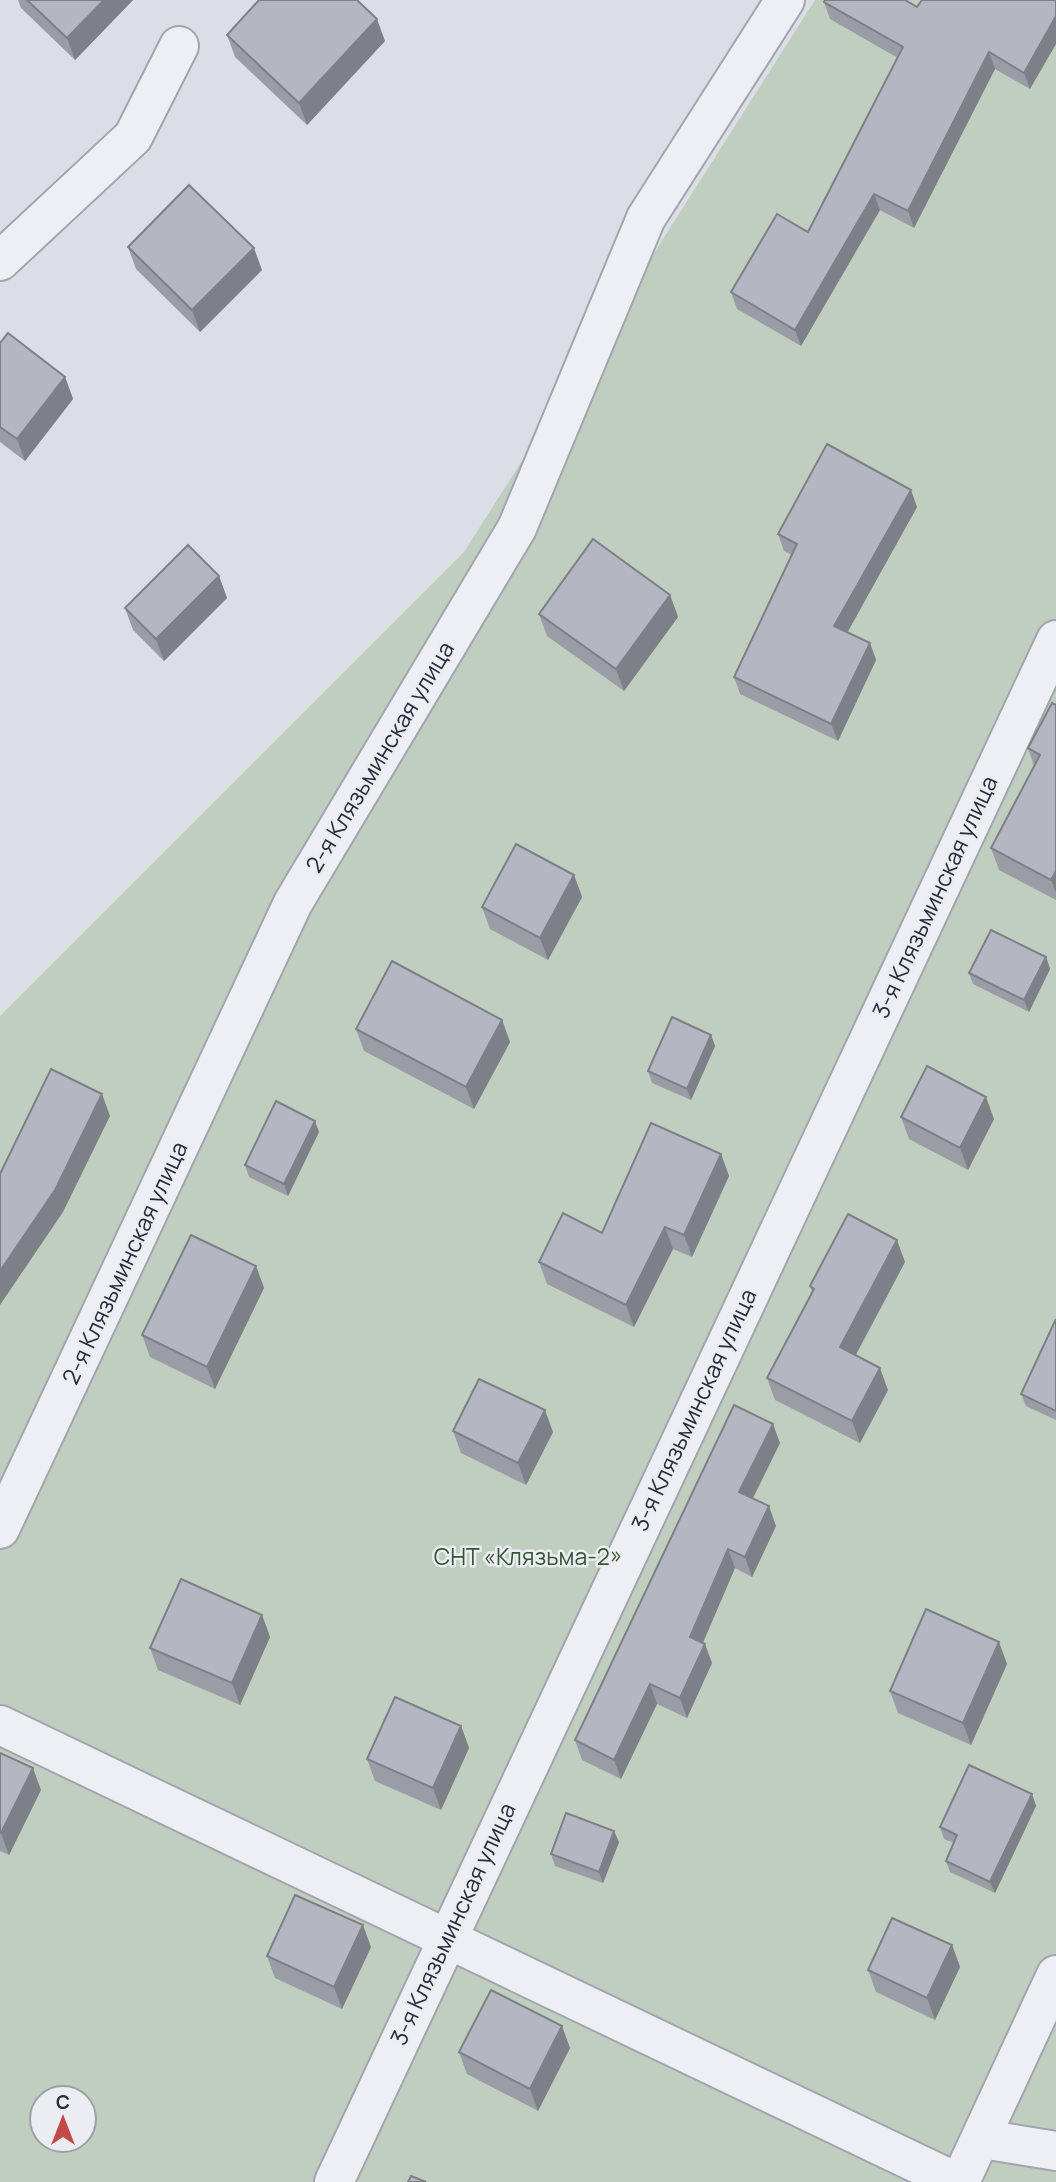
<svg xmlns="http://www.w3.org/2000/svg" width="1056" height="2182" font-family="Manrope,sans-serif">
	<style>
		.garden { fill: #bfcebe; fill-rule: evenodd }
		.lines { fill: none; stroke-linecap: round; stroke-linejoin: round }
		.minor-casing { stroke: #a2a5ae; stroke-width: 42 }
		.minor { stroke: #eeeff4; stroke-width: 38 }
		.wall { fill: #9b9da6 }
		.shaded-wall { fill: #7e8087 }
		.building { fill: #b4b7c1; stroke: #7e8087; stroke-width: 2 }
		.labels { text-anchor: middle; stroke-width: 5; stroke-linejoin: round; paint-order: stroke }
		.street-label { font-size: 23px; fill: #272b3a; stroke: #ebedf3 }
		.park-label { font-size: 23px; fill: #365535; stroke: #ebedf3 }
	</style>
	<rect width="100%" height="100%" fill="#dcdee5"/>
	<path class="garden" d="M815,0h241v2182h-1056v-1166l464,-464zM42,2098h42v42h-42z"/>
	<g class="lines">
		<g class="minor-casing">
			<g id="minor">
				<path d="M0,261l133,-124 46,-91"/>
				<path d="M0,1529l293,-626 224,-375 129,-310 139,-218"/>
				<path d="M0,1725l956,457"/>
				<path d="M982,2139l74,12"/>
				<path d="M334,2182l722,-1542"/>
				<path d="M960,2182l96,-207"/>
			</g>
		</g>
		<use href="#minor" class="minor"/>
	</g>
	<g class="wall">
		<path d="M18,0h115l-58,60 -54,-52z"/>
		<path d="M1056,0l-26,89 -35,-20 -81,159 -34,-18 -79,136 -64,-37 -6,-17 77,-60 90,-174 -68,-39 -6,-17 93,5z"/>
		<path d="M227,35l158,6 -78,84 -72,-68z"/>
		<path d="M128,247l134,23 -62,62 -64,-63z"/>
		<path d="M0,343l65,34 8,22 -48,62 -25,-19z"/>
		<path d="M917,507l-70,125 23,11 6,17 -38,81 -98,-47 -6,-17 58,-122 -8,-4 -6,-17z"/>
		<path d="M219,576l8,22 -63,63 -31,-31 -8,-22z"/>
		<path d="M670,595l8,22 -54,74 -77,-55 -8,-22z"/>
		<path d="M1056,705v195l-57,-30 -8,-22 43,-82 -6,-18z"/>
		<path d="M574,875l8,22 -34,63 -58,-31 -8,-22z"/>
		<path d="M1046,957l4,12 -21,43 -56,-28 -4,-11z"/>
		<path d="M502,1020l8,22 -36,67 -110,-58 -8,-22z"/>
		<path d="M711,1035l4,11 -24,54 -39,-17 -4,-12z"/>
		<path d="M901,1117l93,2 -26,51 -59,-31z"/>
		<path d="M319,1132l-31,64 -39,-19 -4,-12z"/>
		<path d="M721,1154l8,22 -37,81 -19,-8 -39,78 -87,-43 -8,-22 63,-29z"/>
		<path d="M905,1262l-49,93 32,35 -28,53 -85,-43 -8,-22 45,-86 -2,-6z"/>
		<path d="M256,1266l8,22 -49,101 -65,-32 -8,-22z"/>
		<path d="M1056,1319v101l-30,-14 -5,-12z"/>
		<path d="M453,1431l100,1 -27,53 -65,-32z"/>
		<path d="M780,1443l-27,55 23,28 -24,51 -17,-9 -32,75 9,20 -25,55 -30,-14 -36,75 -39,-19 -7,-20z"/>
		<path d="M262,1615l8,22 -30,68 -82,-35 -8,-22z"/>
		<path d="M1007,1664l-36,81 -73,-32 -8,-22z"/>
		<path d="M461,1726l8,22 -28,62 -66,-29 -8,-22z"/>
		<path d="M0,1753l41,37 -32,65 -9,-4z"/>
		<path d="M1032,1794l4,12 -41,87 -45,-21 -4,-11 8,-18 -10,-4 -4,-12z"/>
		<path d="M619,1842l-16,41 -48,-17 -4,-12z"/>
		<path d="M952,1945l8,22 -25,53 -59,-28 -8,-22z"/>
		<path d="M371,1947l-29,62 -67,-31 -8,-22z"/>
		<path d="M570,2048l-32,63 -71,-37 -8,-22z"/>
	</g>
	<g class="shaded-wall">
		<path d="M104,0h29l-58,60 -8,-22z"/>
		<path d="M1056,16v28l-26,45 -6,-16z"/>
		<path d="M377,19l8,22 -78,84 -8,-22z"/>
		<path d="M989,52l6,17 -81,159 -6,-17z"/>
		<path d="M874,194l6,16 -79,136 -6,-16z"/>
		<path d="M254,248l8,22 -62,62 -8,-22z"/>
		<path d="M65,377l8,22 -48,62 -8,-22z"/>
		<path d="M911,490l6,17 -76,137 -7,-18z"/>
		<path d="M219,576l8,22 -63,63 -8,-22z"/>
		<path d="M670,595l8,22 -54,74 -8,-22z"/>
		<path d="M870,643l6,17 -38,81 -7,-17z"/>
		<path d="M1056,871v22l-5,-13z"/>
		<path d="M574,875l8,22 -34,63 -8,-22z"/>
		<path d="M1046,957l4,12 -21,43 -5,-12z"/>
		<path d="M502,1020l8,22 -36,67 -8,-22z"/>
		<path d="M711,1035l4,11 -24,54 -4,-11z"/>
		<path d="M102,1094l8,22 -47,96 -63,93v-34z"/>
		<path d="M986,1097l8,22 -26,51 -8,-22z"/>
		<path d="M315,1121l4,11 -31,64 -4,-12z"/>
		<path d="M721,1154l8,22 -37,81 -8,-22z"/>
		<path d="M665,1227l8,22 -39,78 -8,-22z"/>
		<path d="M897,1240l8,22 -57,107 -8,-22z"/>
		<path d="M256,1266l8,22 -49,101 -8,-22z"/>
		<path d="M880,1368l8,22 -28,53 -8,-22z"/>
		<path d="M545,1410l8,22 -27,53 -8,-22z"/>
		<path d="M773,1424l7,19 -34,69 -7,-20z"/>
		<path d="M769,1506l7,20 -24,51 -7,-20z"/>
		<path d="M728,1549l7,19 -38,88 -7,-19z"/>
		<path d="M262,1615l8,22 -30,68 -8,-22z"/>
		<path d="M999,1642l8,22 -36,81 -8,-22z"/>
		<path d="M705,1644l7,19 -25,55 -7,-20z"/>
		<path d="M650,1684l7,20 -36,75 -7,-19z"/>
		<path d="M461,1726l8,22 -28,62 -8,-22z"/>
		<path d="M33,1768l8,22 -32,65 -8,-22z"/>
		<path d="M1032,1794l4,12 -41,87 -5,-11z"/>
		<path d="M614,1831l5,11 -16,41 -4,-11z"/>
		<path d="M363,1925l8,22 -29,62 -8,-22z"/>
		<path d="M952,1945l8,22 -25,53 -8,-22z"/>
		<path d="M562,2026l8,22 -32,63 -8,-22z"/>
	</g>
	<g class="building">
		<path d="M27,0h77l-37,38z"/>
		<path d="M259,0h98l20,19 -78,84 -72,-68z"/>
		<path d="M825,0h80l12,7 5,-7h134v16l-32,57 -35,-21 -81,159 -34,-17 -79,136 -64,-38 46,-78 31,18 95,-185 -79,-45z"/>
		<path d="M189,185l65,63 -62,62 -64,-63z"/>
		<path d="M8,333l57,44 -48,62 -17,-12v-84z"/>
		<path d="M827,444l84,46 -77,136 36,17 -39,81 -97,-47 63,-133 -19,-10z"/>
		<path d="M593,539l77,56 -54,74 -77,-55z"/>
		<path d="M188,545l31,31 -63,63 -31,-31z"/>
		<path d="M1052,703l4,2v166l-5,9 -60,-32 49,-93 -12,-7z"/>
		<path d="M516,844l58,31 -34,63 -58,-31z"/>
		<path d="M991,930l55,27 -22,43 -55,-27z"/>
		<path d="M392,961l110,59 -36,67 -110,-58z"/>
		<path d="M672,1017l39,18 -24,54 -39,-18z"/>
		<path d="M927,1066l59,31 -26,51 -59,-31z"/>
		<path d="M51,1069l51,25 -47,96 -55,81v-97z"/>
		<path d="M276,1101l39,20 -31,63 -39,-19z"/>
		<path d="M651,1123l70,31 -37,81 -19,-8 -39,78 -87,-43 24,-49 39,20z"/>
		<path d="M848,1214l49,26 -57,107 40,21 -28,53 -85,-43 47,-89 -4,-3z"/>
		<path d="M191,1235l65,31 -49,101 -65,-32z"/>
		<path d="M1056,1319v92l-35,-17z"/>
		<path d="M479,1379l66,31 -27,53 -65,-32z"/>
		<path d="M734,1405l39,19 -34,68 30,14 -24,51 -17,-8 -38,88 15,7 -25,54 -30,-14 -36,76 -39,-20z"/>
		<path d="M181,1579l81,36 -30,68 -82,-35z"/>
		<path d="M926,1609l73,33 -36,81 -73,-32z"/>
		<path d="M395,1697l66,29 -28,62 -66,-29z"/>
		<path d="M0,1753l33,15 -32,65 -1,-1z"/>
		<path d="M969,1765l63,29 -42,88 -44,-21 11,-26 -17,-8z"/>
		<path d="M566,1813l48,18 -15,41 -48,-18z"/>
		<path d="M295,1895l68,30 -29,62 -67,-31z"/>
		<path d="M892,1918l60,27 -25,53 -59,-28z"/>
		<path d="M491,1990l71,36 -32,63 -71,-37z"/>
		<path d="M411,2176l15,6h-18z"/>
	</g>
	<g class="labels">
		<g class="street-label">
			<text transform="translate(380 757) rotate(-59)" y="8">2-я Клязьминская улица</text>
			<text transform="translate(935 897) rotate(-65)" y="8">3-я Клязьминская улица</text>
			<text transform="translate(125 1263) rotate(-65)" y="8">2-я Клязьминская улица</text>
			<text transform="translate(694 1410) rotate(-65)" y="8">3-я Клязьминская улица</text>
			<text transform="translate(453 1924) rotate(-65)" y="8">3-я Клязьминская улица</text>
		</g>
		<g class="park-label">
			<text x="528" y="1565">СНТ «Клязьма-2»</text>
		</g>
	</g>
	<g transform="translate(63 2119)"><circle r="33" fill="#ebedf3" stroke="#9d9fa9" stroke-width="2"/>
	<path d="M0-5L12 26L0 18L-12 26Z" fill="#c34a48"/>
	<text y="-10" font-size="19" font-weight="bold" text-anchor="middle" fill="#272b3a">С</text>
	</g>
</svg>
